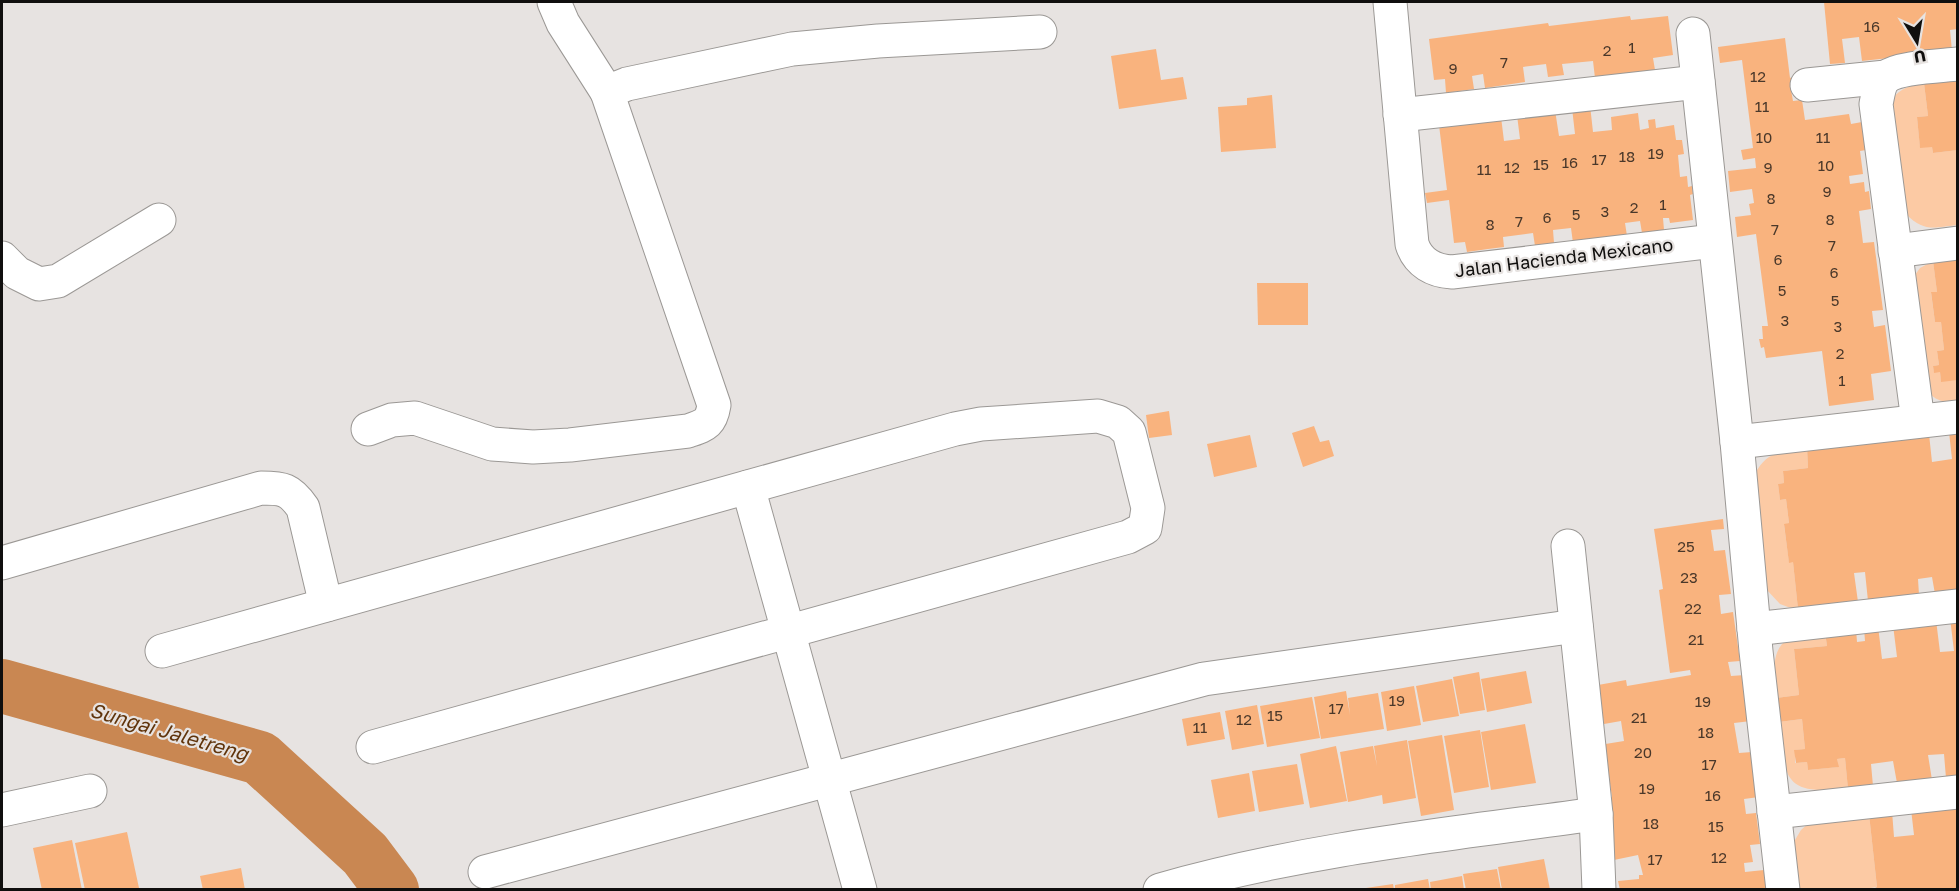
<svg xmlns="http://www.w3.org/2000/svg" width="1959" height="891" font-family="'Golos Text',sans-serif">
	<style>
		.green { fill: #fccaa4 }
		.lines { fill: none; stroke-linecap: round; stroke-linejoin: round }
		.river { stroke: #c98752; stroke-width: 54 }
		.building { fill: #f9b37e }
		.minor-casing { stroke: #9b9895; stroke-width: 35 }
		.minor { stroke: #fff; stroke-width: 33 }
		.labels { text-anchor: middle; stroke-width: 4.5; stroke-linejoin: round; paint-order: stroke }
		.number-label { font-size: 15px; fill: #4a382a }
		.street-label { font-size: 18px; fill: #100f0e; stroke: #e7e3e1 }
		.water-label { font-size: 20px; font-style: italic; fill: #60340b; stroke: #e7e3e1 }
	</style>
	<rect width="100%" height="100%" fill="#e7e3e1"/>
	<g class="green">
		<path d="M1924,83l4,33 -11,1 3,30h12l1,6 24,-3v75c-24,3 -33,7 -51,-11l-16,-112c10,-14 18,-16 34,-19z"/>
		<path d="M1933,261l4,31 -6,1 4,29h6l3,28 -7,1 2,14 -6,1 1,6h6l1,9 16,-1v22c-13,0 -20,0 -30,-11l-15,-112 8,-11z"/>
		<path d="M1807,447l1,21 -25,3 1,12 -6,1 2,16 6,-1 3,24 -5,2 5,37h4l5,47 -10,-2 -8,-3 -14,-15 -11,-115c12,-24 28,-22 52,-27z"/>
		<path d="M1825,632l2,14 -33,3 5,46 -23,3c-1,-19 -8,-52 16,-60 11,-3 23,-4 33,-6z"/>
		<path d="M1802,719l3,30 -10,1v13l12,-1 1,8 30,-3 -1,-8 8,-1 3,31c-65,6 -63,-9 -69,-67z"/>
		<path d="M1869,814l8,73 -18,3 -60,-1 -5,-37 1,-12 6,-10 9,-8z"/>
	</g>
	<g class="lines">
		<path class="river" d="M2,686l258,72 105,96 27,36"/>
	</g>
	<g class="building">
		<path d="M1824,2h134v27l-8,1 2,21 -90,10 -3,-24 -17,2 3,24 -15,1z"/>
		<path d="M1630,16l1,4 37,-4 5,39 -20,3 2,12 -60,8 -2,-17 -31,3 2,11 -16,2 -2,-13 -23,3 2,15 -40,6 -2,-14 -11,2 2,13 -28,4 -1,-14 -11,1 -5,-41 119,-16 1,3z"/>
		<path d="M1785,38l5,40 3,-1 2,13h-4l2,11 9,-1 3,20 44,-6 2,10 11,-2 4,28 -6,1 3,23 -14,2 1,8 14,-2 1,10 4,-1 2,18 -12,2 4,32 11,-1 9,68 -11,1 2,16 11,-2 6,46 -20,3 3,26 -45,6 -7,-55 -56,7 -2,-11 -3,1 -2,-9h4l-1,-13h6l-12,-92 -19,3 -2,-20 16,-2 -2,-11 5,-1 -2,-14 -22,3 -2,-21 28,-3 -1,-10 -12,2 -2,-10 12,-2 -11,-88 -22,3 -2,-16z"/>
		<path d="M1156,49l5,31 22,-3 4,22 -68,10 -8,-53z"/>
		<path d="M1958,78v72l-25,3 -1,-6 -12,1 -3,-31 11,-1 -4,-33z"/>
		<path d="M1272,95l4,53 -55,4 -3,-45 29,-2v-7z"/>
		<path d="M1590,105l3,27 19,-2 -1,-13 27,-4 2,17 9,-2 -1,-8 7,-1 1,9 18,-3 2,15h6l2,14 -6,1 2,22 7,-1 1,11 4,-1 1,8 -3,1 3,25 -23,3 -1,-5h-6l1,12 -22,3 -2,-12 -15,2 2,13 -54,7 -2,-15 -18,2 1,13 -11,2 -8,1 -2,-13 -30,4 1,10 -16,2 -21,3 -2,-10 -11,1 -5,-43 -22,3 -2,-10 22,-3 -8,-65 62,-8 3,24 16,-2 -3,-24 38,-5 4,26 16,-2 -3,-26z"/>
		<path d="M1958,258v122l-17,2 -1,-10 -6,1 -1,-7 6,-1 -2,-14 7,-1 -3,-28h-6l-4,-30h6l-4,-31z"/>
		<path d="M1257,283h51v42h-50z"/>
		<path d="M1169,411l3,24 -23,3 -3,-23z"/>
		<path d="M1314,426l6,16 9,-2 5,16 -31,11 -11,-34z"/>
		<path d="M1958,431v160l-23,3 -3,-17 -14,2 1,16 -51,6 -3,-29 -11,1 4,29 -60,7 -5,-47 -4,1 -5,-39 5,-1 -3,-24 -6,1 -2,-16 6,-1 -1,-12 25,-3 -1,-21 122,-13 3,28 20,-3 -3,-27z"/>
		<path d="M1250,435l7,32 -43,10 -7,-33z"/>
		<path d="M1723,519l1,10 -13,1 3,21 11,-1 6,44 -12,1 2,19 12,-2 7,49 -12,1 3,14 14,-1 6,46 -17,2 5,30 13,-1 7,45 -15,2 2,15 10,-1 4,31 -10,1 3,17 -9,1 1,9 19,-2 3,20h-147l-2,-9 21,-2v-4h4l-5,-20 -24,5 -10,-62 8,-1 -4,-27 -15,-24 31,-5 -3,-20 -17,3 -6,-39 28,-5 1,6 64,-11 -1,-5 -20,3 -11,-83 4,-1 -9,-60z"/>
		<path d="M1958,617v160l-12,1 -2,-24 -16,1 4,25 -35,3 -4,-22 -22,3 2,22 -25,3 -3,-31 -8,1 2,8 -31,3 -1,-8 -11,1 -2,-13 11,-1 -3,-30 -23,3 -3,-24 23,-3 -5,-46 33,-3 -2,-14 31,-3 1,13 8,-1 -1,-13 14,-2 4,33 15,-2 -4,-32 43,-5 4,32 14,-1 -4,-33z"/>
		<path d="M1526,671l6,32 -45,9 -6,-33z"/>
		<path d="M1479,672l6,38 -25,4 -7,-37z"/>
		<path d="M1452,679l7,37 -36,6 -7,-36z"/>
		<path d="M1414,686l7,39 -34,6 -6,-39z"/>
		<path d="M1346,691l4,24 -2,-17 30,-5 6,36 -63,10 -7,-42z"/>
		<path d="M1312,697l8,41 -53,9 -7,-41z"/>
		<path d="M1257,705l7,39 -32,6 -7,-39z"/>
		<path d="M1220,712l5,27 -38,7 -5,-27z"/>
		<path d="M1525,724l11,59 -45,7 -10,-58z"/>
		<path d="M1480,730l9,57 -35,6 -10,-57z"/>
		<path d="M1442,735l12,75 -33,6 -13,-75z"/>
		<path d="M1407,740l9,58 -33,6 -1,-9 -34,7 -8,-50 33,-6 4,20 -3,-20z"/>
		<path d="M1336,746l11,55 -37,7 -10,-54z"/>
		<path d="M1297,764l7,40 -45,8 -7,-41z"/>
		<path d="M1249,773l6,38 -37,7 -7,-38z"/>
		<path d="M1958,804v86h-87l6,-3 -8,-73 23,-3 2,26 20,-2 -3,-26z"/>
		<path d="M127,832l12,56 -54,2 -10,-47z"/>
		<path d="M72,840l10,50h-40l-9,-42z"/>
		<path d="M1544,859l6,31h-48l-4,-23z"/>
		<path d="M241,868l4,22h-42l-3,-14z"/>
		<path d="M1497,869l4,21h-35l-3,-16z"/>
		<path d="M1462,876l2,14h-33l-1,-8z"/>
		<path d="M1428,879l2,11h-35v-5z"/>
		<path d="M1393,884l1,6h-28v-2z"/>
	</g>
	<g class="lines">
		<g class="minor-casing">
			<g id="minor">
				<path d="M554,2l9,21 44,69"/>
				<path d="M1390,2l22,242c6,19 22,27 40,28l262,-31"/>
				<path d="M1693,34l44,408 19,209 27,239"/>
				<path d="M1807,85l79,-8"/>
				<path d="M1400,115l298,-33"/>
				<path d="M1895,251l63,-8"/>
				<path d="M2,258l15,15 22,11 19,-3 101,-61"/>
				<path d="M1918,421l-42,-317c2,-9 3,-21 10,-27 13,-10 55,-11 72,-13"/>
				<path d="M368,429l24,-9 23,-2 77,26 41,3 37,-2 118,-14c17,-6 23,-7 26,-26l-107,-313 20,-8 165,-35 86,-8 162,-9"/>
				<path d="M1737,442l221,-25"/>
				<path d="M748,487l112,403"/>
				<path d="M1568,546l28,268 3,76"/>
				<path d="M2,563l259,-75c22,0 29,1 42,20l23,97"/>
				<path d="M1754,629l204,-23"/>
				<path d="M162,651l793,-222 26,-5 117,-8 20,6 11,10 19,76 -3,20 -17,9 -755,210"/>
				<path d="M2,810l88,-19"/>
				<path d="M1774,812l184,-20"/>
				<path d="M485,872l719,-193 372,-53"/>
				<path d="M1160,890c143,-41 290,-56 436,-76"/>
			</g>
		</g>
		<use href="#minor" class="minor"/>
	</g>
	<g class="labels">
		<g class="number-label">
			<text x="1872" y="32">16</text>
			<text x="1632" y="53">1</text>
			<text x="1607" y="56">2</text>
			<text x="1504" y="68">7</text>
			<text x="1453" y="74">9</text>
			<text x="1758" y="82">12</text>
			<text x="1762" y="112">11</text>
			<text x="1764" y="143">10</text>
			<text x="1823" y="143">11</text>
			<text x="1656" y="159">19</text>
			<text x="1627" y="162">18</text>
			<text x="1599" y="165">17</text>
			<text x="1570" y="168">16</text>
			<text x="1541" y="170">15</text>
			<text x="1826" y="171">10</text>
			<text x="1512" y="173">12</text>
			<text x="1768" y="173">9</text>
			<text x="1484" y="175">11</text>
			<text x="1827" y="197">9</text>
			<text x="1771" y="204">8</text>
			<text x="1663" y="210">1</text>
			<text x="1634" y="213">2</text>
			<text x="1605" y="217">3</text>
			<text x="1576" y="220">5</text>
			<text x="1547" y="223">6</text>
			<text x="1830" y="225">8</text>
			<text x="1519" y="227">7</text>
			<text x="1490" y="230">8</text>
			<text x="1775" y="235">7</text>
			<text x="1832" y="251">7</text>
			<text x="1778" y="265">6</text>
			<text x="1834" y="278">6</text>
			<text x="1782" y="296">5</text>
			<text x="1835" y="306">5</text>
			<text x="1785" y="326">3</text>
			<text x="1838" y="332">3</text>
			<text x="1840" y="359">2</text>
			<text x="1842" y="386">1</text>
			<text x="1686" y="552">25</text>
			<text x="1689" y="583">23</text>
			<text x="1693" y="614">22</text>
			<text x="1696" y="645">21</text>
			<text x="1397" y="706">19</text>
			<text x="1703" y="707">19</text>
			<text x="1336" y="714">17</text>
			<text x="1275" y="721">15</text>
			<text x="1639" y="723">21</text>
			<text x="1244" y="725">12</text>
			<text x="1200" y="733">11</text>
			<text x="1706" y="738">18</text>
			<text x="1643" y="758">20</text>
			<text x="1709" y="770">17</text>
			<text x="1647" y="794">19</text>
			<text x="1713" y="801">16</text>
			<text x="1651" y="829">18</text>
			<text x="1716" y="832">15</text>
			<text x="1719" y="863">12</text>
			<text x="1655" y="865">17</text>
		</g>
		<g class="street-label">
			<text transform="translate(1564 258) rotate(-7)" y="6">Jalan Hacienda Mexicano</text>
		</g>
		<g class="water-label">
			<text transform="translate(169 732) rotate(16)" y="7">Sungai Jaletreng</text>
		</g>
	</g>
	<rect width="1959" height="891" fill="none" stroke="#100f0e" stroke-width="6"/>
	<g transform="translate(1917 42) rotate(169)" stroke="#e7e3e1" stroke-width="4.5" paint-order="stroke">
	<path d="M0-4.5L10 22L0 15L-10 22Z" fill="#100f0e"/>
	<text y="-9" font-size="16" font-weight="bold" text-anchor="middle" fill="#100f0e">U</text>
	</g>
</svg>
